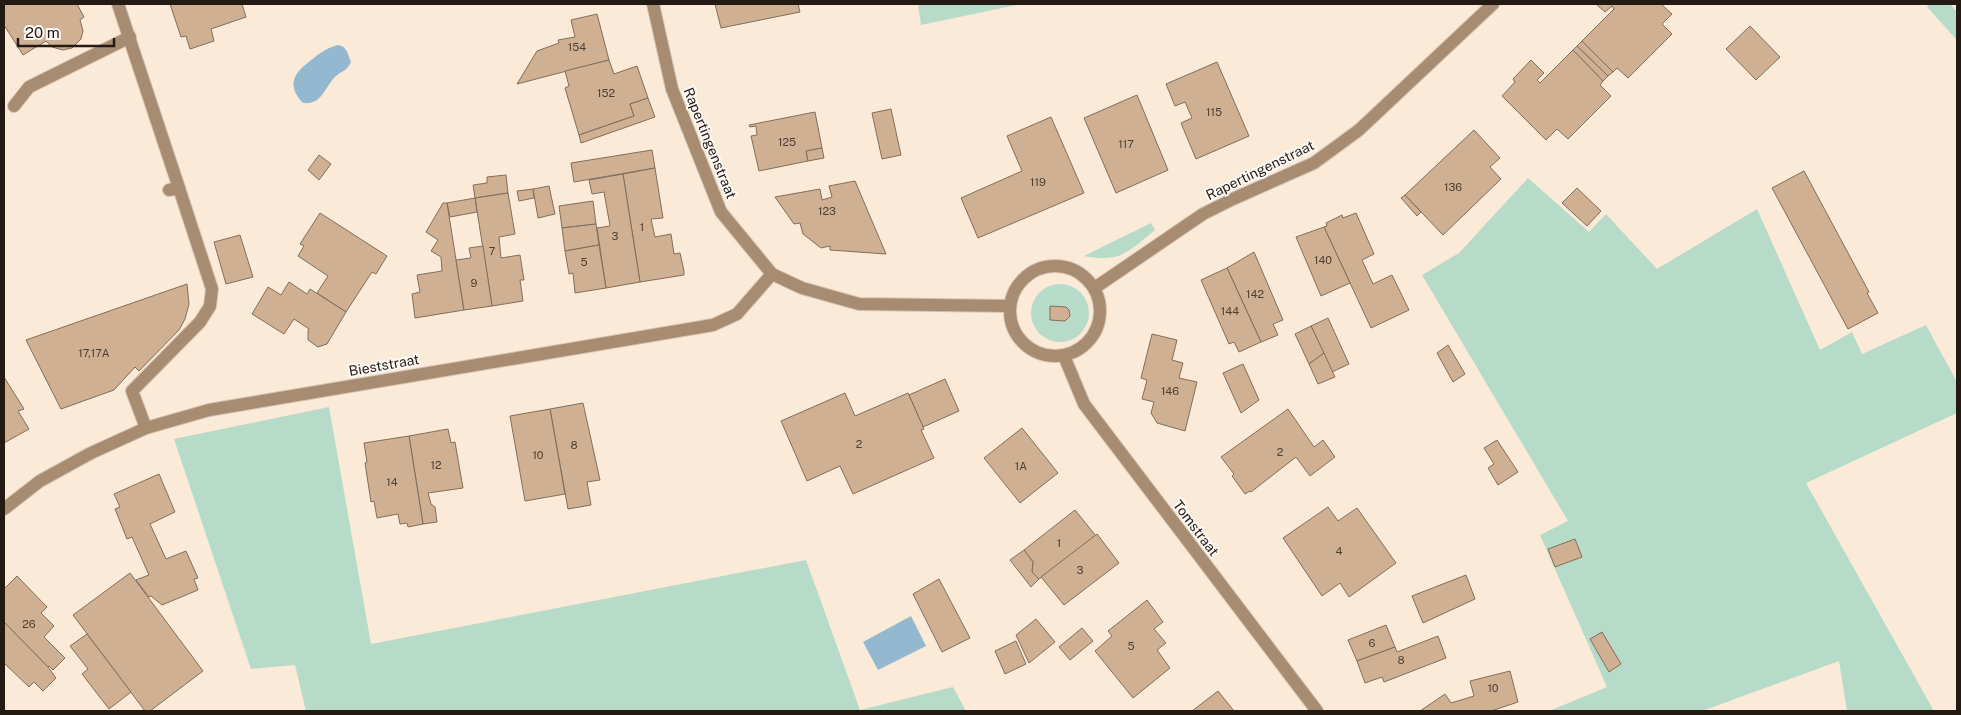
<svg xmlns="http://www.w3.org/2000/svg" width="1961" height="715" font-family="'Public Sans',sans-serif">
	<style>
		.green { fill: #b6dbc8 }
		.water { fill: #93b8d0 }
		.building { fill: #cfb093; stroke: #826e5b }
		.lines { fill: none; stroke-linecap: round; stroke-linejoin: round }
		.lane-casing { stroke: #d5c5b5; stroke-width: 14 }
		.street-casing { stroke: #d5c5b5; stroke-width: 14 }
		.lane { stroke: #a88c71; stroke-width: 12 }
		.street { stroke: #a88c71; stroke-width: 12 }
		.labels { text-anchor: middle; stroke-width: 4; stroke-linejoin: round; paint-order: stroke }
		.number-label { font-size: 11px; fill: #4e4033 }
		.street-label { font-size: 14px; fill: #231b13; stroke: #fef9f5 }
	</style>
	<rect width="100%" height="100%" fill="#fcead8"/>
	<g class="green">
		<path d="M918,4h104l-101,21z"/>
		<path d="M1930,4h20l7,8v28l-30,-33z"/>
		<path d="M1528,178l61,54 17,-18 51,55 100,-60 63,141 32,-18 10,22 64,-29 31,57v31l-151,70 128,228h-87l-8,-50 -137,50h-153l58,-24 -67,-152 28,-14 -146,-246 37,-22z"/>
		<path d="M1151,223l4,7c-28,22 -33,33 -71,26z"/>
		<circle cx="1060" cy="313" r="29"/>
		<path d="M329,407l42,237 435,-84 54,150 93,-23 13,24h-660l-11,-46 -44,4 -77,-230z"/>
	</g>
	<g class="water">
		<path d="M338,45c9,1 10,10 13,17 -3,8 -9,9 -15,14 -12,11 -13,29 -33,27 -17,-18 -9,-30 7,-42 10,-8 16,-13 28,-16z"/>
		<path d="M911,616l15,30 -48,24 -15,-28z"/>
	</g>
	<g class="building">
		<path d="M4,4h73l7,13 -4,3 3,11 -2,8 -9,9 -9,2 -11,-3 -6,-6 -23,14 -19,-30z"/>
		<path d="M170,4h72l4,13 -35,12 3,12 -24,8 -4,-13 -5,1z"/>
		<path d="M715,4h83l2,8 -79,16z"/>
		<path d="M1596,4h65l11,10 -10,10 10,10 -44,44 -11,-10 -4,4 -31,-31 32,-32 -2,-3 -7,6z"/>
		<path d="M597,14l12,46 -92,24 20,-33 22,-8 -1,-3 17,-3 -4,-17z"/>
		<path d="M1750,26l30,31 -24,23 -30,-31z"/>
		<path d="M1582,41l31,31 -5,4 -31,-30z"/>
		<path d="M1577,46l31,30 -5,5 -30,-31z"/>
		<path d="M1573,50l30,31 -3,4 11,11 -43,43 -11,-10 -11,11 -44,-44 13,-14 -2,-3 18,-19 13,13 -7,7 3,3z"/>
		<path d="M609,60l5,14 23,-8 11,32 -18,6 4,12 -55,19 -14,-47 4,-2 -4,-15z"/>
		<path d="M1217,62l32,74 -53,23 -15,-36 11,-5 -7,-16 -10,4 -9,-22z"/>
		<path d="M1137,95l31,75 -52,23 -32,-75z"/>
		<path d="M648,98l7,19 -74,26 -2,-8 55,-19 -4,-12z"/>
		<path d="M891,109l10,46 -19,4 -10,-46z"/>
		<path d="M815,112l7,36 -16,3 2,10 -49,10 -8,-35 6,-1 -1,-9 -6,1 -1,-2z"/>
		<path d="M1051,117l33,76 -106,45 -17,-40 61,-27 -15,-35z"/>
		<path d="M1474,130l26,28 -10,9 11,12 -58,56 -38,-40z"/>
		<path d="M822,148l2,10 -16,3 -2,-10z"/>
		<path d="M652,150l3,18 -81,14 -3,-19z"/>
		<path d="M319,155l12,9 -12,16 -11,-10z"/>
		<path d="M655,168l8,50 -12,1 4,18 16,-3 3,20 6,-1 4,18v4l-44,7 -17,-108z"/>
		<path d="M1804,171l65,121 -2,1 11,20 -30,16 -76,-141z"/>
		<path d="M623,174l17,108 -34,6 -9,-60 13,-2 -6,-34 -12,2 -3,-14z"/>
		<path d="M506,175l2,18 -33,5 -2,-13 14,-2v-6z"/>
		<path d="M855,181l31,73 -56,-4v-4l-9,2 -18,-14 -3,-11 -6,1 -19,-27 45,-8 2,11 10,-3 -3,-11z"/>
		<path d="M549,186l6,28 -17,4 -5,-29z"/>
		<path d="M1577,188l24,23 -14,15 -25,-23z"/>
		<path d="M533,189l1,9 -15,3 -2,-10z"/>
		<path d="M508,193l7,41 -16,3 2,21 19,-3 4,25h-4l3,21 -31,5 -17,-108z"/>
		<path d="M1405,195l16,17 -4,4 -16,-18z"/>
		<path d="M475,198l2,14 -27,5 -3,-14z"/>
		<path d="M593,201l3,23 -34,4 -3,-22z"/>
		<path d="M443,203h4l17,107 -49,8 -3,-24 8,-2 -3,-17 25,-4 -1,-14 -10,-6 7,-11 -12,-8z"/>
		<path d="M320,213l67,43 -11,18 -4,-2 -26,40 -29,-19 11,-17 -30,-20 6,-10 -4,-2z"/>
		<path d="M1356,213l18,41 -12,6 11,24 19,-9 17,35 -38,18 -47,-101 3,-1 -1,-3 16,-8 1,3z"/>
		<path d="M596,224l3,21 -34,6 -3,-23z"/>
		<path d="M1324,227l26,56 -29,13 -25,-59z"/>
		<path d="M240,235l13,42 -27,7 -12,-42z"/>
		<path d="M599,245l7,43 -31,5 -2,-20 -4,1 -4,-23z"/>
		<path d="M483,246l9,60 -28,4 -8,-50 15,-2 -2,-10z"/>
		<path d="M1254,252l29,68 -10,4 5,11 -17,7 -34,-74z"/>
		<path d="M1227,268l34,74 -22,10 -5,-10 -5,2 -28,-64z"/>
		<path d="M289,282l18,12 3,-5 36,23 -19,32 -9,3 -10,-7v-9l1,-2 -15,-10 -10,15 -32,-20 16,-27 13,8z"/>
		<path d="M187,284l2,20 -4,15 -6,11 -40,41 -4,-4 -21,23 -53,19 -35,-69z"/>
		<path d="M1050,306l16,1 3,3 1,6 -5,5 -15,-1z"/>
		<path d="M1328,318l21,46 -17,8 -21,-46z"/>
		<path d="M1311,326l13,27 -15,11 -14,-30z"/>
		<path d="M1152,334l25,6 -5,20 11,3 -4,15 18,4 -12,49 -28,-8 -6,-10 3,-11 -12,-3 5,-19 -6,-2z"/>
		<path d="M1448,345l17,29 -12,8 -16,-29z"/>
		<path d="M1324,353l11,24 -17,7 -9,-20z"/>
		<path d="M1243,364l16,36 -18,13 -18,-40z"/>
		<path d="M4,377l20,32 -6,2 11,18 -25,14z"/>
		<path d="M945,379l14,32 -36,16 -14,-32z"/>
		<path d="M845,393l10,23 53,-23 16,36 -3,1 13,28 -81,36 -13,-28 -33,15 -26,-60z"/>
		<path d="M583,403l17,77 -13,2 4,23 -23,4 -18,-100z"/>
		<path d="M550,409l15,85 -40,7 -15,-85z"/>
		<path d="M1288,409l26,38 9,-7 12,17 -25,19 -14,-19 -45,35 -1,-1 -5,3 -13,-18 2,-2 -13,-17z"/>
		<path d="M1022,428l36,45 -38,30 -36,-45z"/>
		<path d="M448,429l3,14 4,-1 8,46 -35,5 3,11 4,3 2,15 -14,2 -14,-88z"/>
		<path d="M409,436l14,88 -15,3 -1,-4 -7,1 -2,-10 -21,4 -3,-17 -3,1 -6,-39 2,-1 -3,-19z"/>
		<path d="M1497,440l21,32 -20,13 -10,-17 6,-4 -10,-16z"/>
		<path d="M159,474l16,38 -25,12 16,35 20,-8 12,27 -4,1 4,11 -36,15 -11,-9 -2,1 -13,-17 13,-5 -17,-38 -5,2 -12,-30 5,-2 -6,-13z"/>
		<path d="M1328,507l10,14 19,-13 39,55 -47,34 -9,-14 -18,13 -39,-58z"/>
		<path d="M1075,510l21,26 -57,43 -7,-7 1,-10 -9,-12z"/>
		<path d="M1097,534l22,29 -55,42 -23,-28z"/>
		<path d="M1575,539l7,18 -27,10 -7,-18z"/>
		<path d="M1024,550l9,12 -1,10 7,7 -8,8 -21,-27z"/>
		<path d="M130,573l73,98 -53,40h-5l-72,-96z"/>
		<path d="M1466,575l9,24 -52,24 -11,-27z"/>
		<path d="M17,576l30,31 -6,6 13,13 -10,11 21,21 -12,12 -4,-4 -1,1 -44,-45v-33z"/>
		<path d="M939,579l31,59 -28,14 -29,-58z"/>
		<path d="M1147,600l16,22 -9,7 12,14 -9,7 13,18 -37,30 -38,-47 17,-15 -4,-5z"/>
		<path d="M1036,619l19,23 -26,21 -13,-28z"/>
		<path d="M4,622l44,45 8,11 -13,13 -9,-9 -5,5 -25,-24z"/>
		<path d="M1386,625l9,22 -38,14 -9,-21z"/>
		<path d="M1082,628l11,13 -23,19 -11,-13z"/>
		<path d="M1602,632l19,32 -12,8 -19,-33z"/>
		<path d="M87,634l44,58 -22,17 -27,-35 6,-5 -18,-23z"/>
		<path d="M1438,636l8,22 -62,24 -2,-5 -17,6 -8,-22 38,-14 2,5z"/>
		<path d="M1016,641l10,23 -21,10 -10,-23z"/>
		<path d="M1510,671l8,31 -27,9h-71l25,-17 6,9 23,-7 -4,-15z"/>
		<path d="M1218,691l16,20h-42z"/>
	</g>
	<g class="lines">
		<g class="lane-casing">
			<g id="lane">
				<path d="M118,4l61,184 -10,2"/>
				<path d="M14,106l15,-19 101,-50"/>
				<path d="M146,428l-14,-37 68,-69 10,-16 2,-17 -33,-101"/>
			</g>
		</g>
		<g class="street-casing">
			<g id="street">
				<path d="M653,4l19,85 49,123 51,62 30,14 57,16 151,2"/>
				<circle cx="1055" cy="311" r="45"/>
				<path d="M1096,287l107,-73 30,-15 81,-36 45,-33 134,-126"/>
				<path d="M1064,356l20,48 233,307"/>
				<path d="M4,509l36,-28 51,-28 55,-25 63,-18 504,-85 24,-11 35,-40"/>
			</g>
		</g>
		<use href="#lane" class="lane"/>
		<use href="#street" class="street"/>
	</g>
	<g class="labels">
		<g class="number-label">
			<text x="577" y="51">154</text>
			<text x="606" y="97">152</text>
			<text x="1214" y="116">115</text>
			<text x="787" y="146">125</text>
			<text x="1126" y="148">117</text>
			<text x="1038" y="186">119</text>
			<text x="1453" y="191">136</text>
			<text x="827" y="215">123</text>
			<text x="642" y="231">1</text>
			<text x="615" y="240">3</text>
			<text x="492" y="255">7</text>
			<text x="1323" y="264">140</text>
			<text x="584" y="266">5</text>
			<text x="474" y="287">9</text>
			<text x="1255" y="298">142</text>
			<text x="1230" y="315">144</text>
			<text x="94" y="357">17,17A</text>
			<text x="1170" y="395">146</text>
			<text x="859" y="448">2</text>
			<text x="574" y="449">8</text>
			<text x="1280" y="456">2</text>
			<text x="538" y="459">10</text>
			<text x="436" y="469">12</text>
			<text x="1021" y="470">1A</text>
			<text x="392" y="486">14</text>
			<text x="1059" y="547">1</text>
			<text x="1339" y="555">4</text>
			<text x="1080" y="574">3</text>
			<text x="29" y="628">26</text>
			<text x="1372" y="647">6</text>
			<text x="1131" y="650">5</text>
			<text x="1401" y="664">8</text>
			<text x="1493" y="692">10</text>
		</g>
		<g class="street-label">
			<text transform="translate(710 143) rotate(68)" y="5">Rapertingenstraat</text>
			<text transform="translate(1260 170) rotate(-26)" y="5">Rapertingenstraat</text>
			<text transform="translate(384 365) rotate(-10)" y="5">Bieststraat</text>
			<text transform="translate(1196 528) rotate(53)" y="5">Tomstraat</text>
		</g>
	</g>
	<rect width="1961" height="715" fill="none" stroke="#231b13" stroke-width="10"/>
	<path d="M18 38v8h96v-8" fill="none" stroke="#231b13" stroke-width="2.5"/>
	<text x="25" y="38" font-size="15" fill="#231b13" stroke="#fef9f5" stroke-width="4" paint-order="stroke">20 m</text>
</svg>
